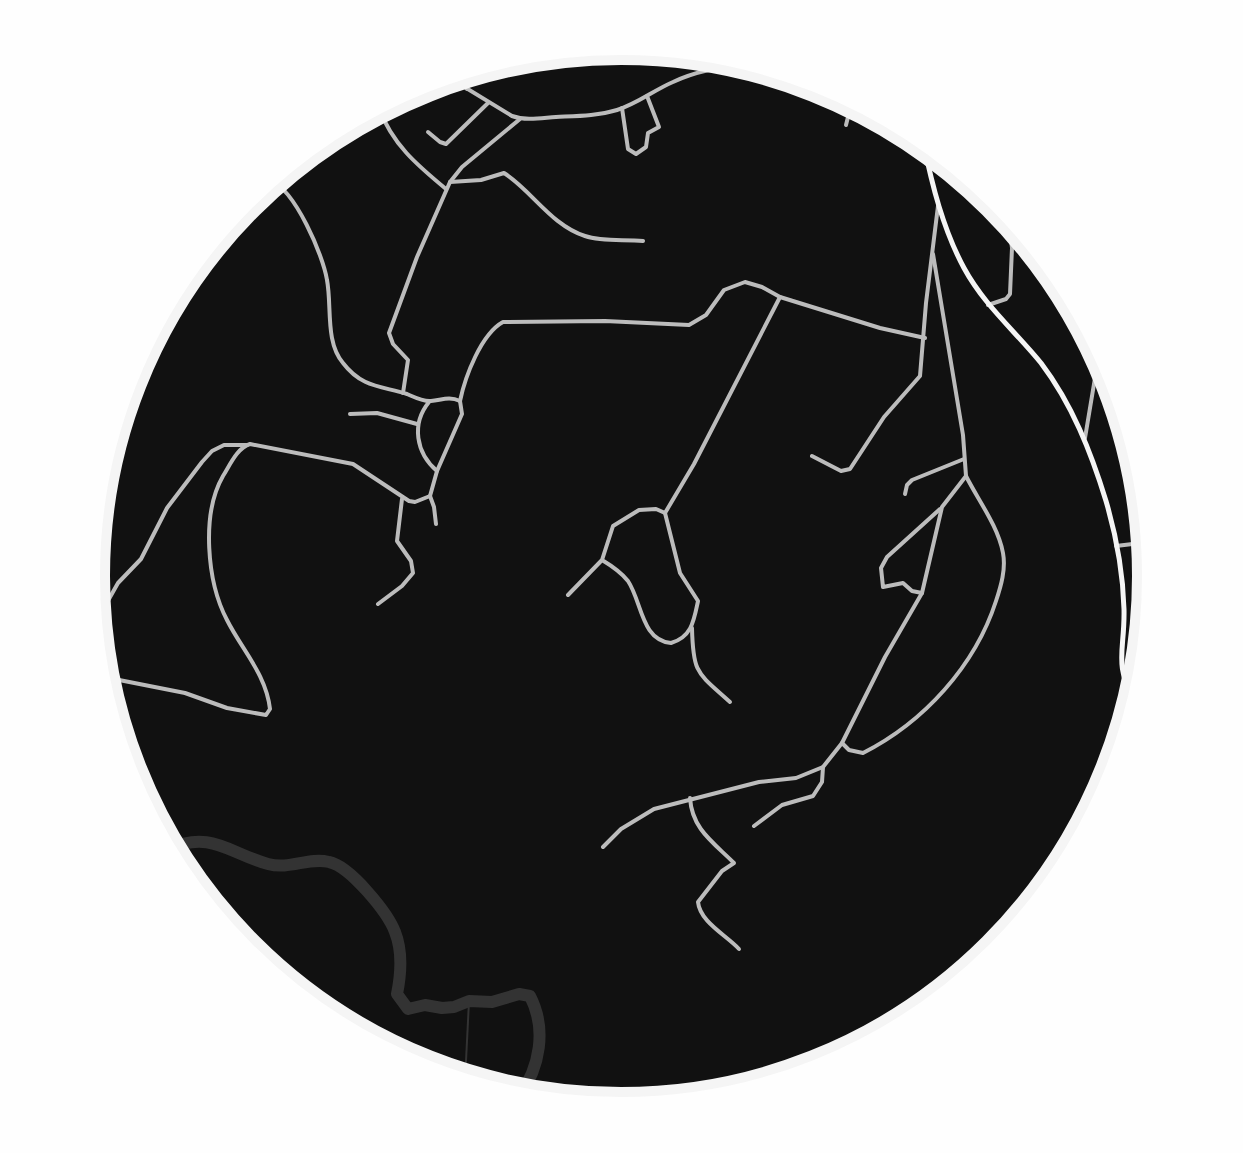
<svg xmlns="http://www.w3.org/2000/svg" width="1243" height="1153" font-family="'Work Sans',sans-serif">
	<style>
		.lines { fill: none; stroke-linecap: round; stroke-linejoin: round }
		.stream { stroke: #333; stroke-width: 2 }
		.river { stroke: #333; stroke-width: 12 }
		.minor { stroke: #bcbcbc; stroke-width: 4 }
		.secondary { stroke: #f5f5f5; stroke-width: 5 }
		.rim { fill: none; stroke: #f5f5f5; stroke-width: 10 }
	</style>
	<rect width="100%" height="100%" fill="#111"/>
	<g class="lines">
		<path class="stream" d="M465,1081l4,-80"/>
		<path class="river" d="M168,849c43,-19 61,4 100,15 22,6 40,-7 61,-2 21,4 59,51 66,70 8,20 6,42 2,62l11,15 17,-4 17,3 12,-1 15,-6 23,1 27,-8 11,2c17,33 10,71 -11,101"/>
		<g class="minor">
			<path d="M448,77l64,39c14,5 29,2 44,1 20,-1 41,-1 61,-7 20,-6 37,-20 56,-28 25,-12 51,-16 79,-18"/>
			<path d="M467,89v-17"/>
			<path d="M379,108c13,36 38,57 67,81"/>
			<path d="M622,108l6,41 8,5 10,-7 2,-14 11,-6 -12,-31"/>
			<path d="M846,125l6,-24"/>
			<path d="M428,132l12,10 6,2 42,-41"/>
			<path d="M927,160l20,1"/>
			<path d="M450,182l31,-2 23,-7c28,18 47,52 81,63 18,6 39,3 58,5"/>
			<path d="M988,305l18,-6 4,-5 2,-46 -4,-32"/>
			<path d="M403,393l5,-33 -15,-16 -4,-11 28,-76 33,-75 12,-15 58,-48"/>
			<path d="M460,401c5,-24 21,-67 43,-79l102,-1 84,4 17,-10 18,-25 21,-8 17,5 18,10 100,31 45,10"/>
			<path d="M429,402c-18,22 -13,51 8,69"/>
			<path d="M350,414l27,-1 40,11"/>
			<path d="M1085,438l10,-60 -6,-47"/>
			<path d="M812,456l29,15 9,-2 34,-52 36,-41 6,-73 12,-97"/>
			<path d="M905,494l2,-9 5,-5 52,-21"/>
			<path d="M430,496l4,11 2,17"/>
			<path d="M665,513l29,-49 86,-167"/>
			<path d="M1116,546l33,-4"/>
			<path d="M922,593l-10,-2 -9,-8 -20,4 -2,-19 6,-11 53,-48"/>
			<path d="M568,595l34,-35 11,-34 26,-16 17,-1 9,4 15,60 18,28c-4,19 -6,36 -27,42 -30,-3 -29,-41 -43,-62 -7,-9 -16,-15 -26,-21"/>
			<path d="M378,604l24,-18 11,-13 -2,-12 -14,-20 5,-42"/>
			<path d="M96,622l22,-39 23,-24 26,-51 35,-46 10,-11 12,-6h23"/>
			<path d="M692,628c1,46 5,44 38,74"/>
			<path d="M100,666l9,12 76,15 42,15 39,7 4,-6c-4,-35 -28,-59 -43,-89 -20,-38 -26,-106 -4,-144 7,-11 14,-28 27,-32l103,20 56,37 6,1 15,-6 7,-25 25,-57 -2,-13c-11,-5 -18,-1 -29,0 -7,1 -17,-4 -24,-7 -25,-8 -45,-6 -64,-31 -18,-21 -11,-57 -16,-83 -4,-25 -32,-90 -56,-99"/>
			<path d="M842,743l7,7 14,3c61,-31 112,-87 133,-152 5,-15 10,-32 7,-48 -5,-27 -25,-53 -37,-77"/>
			<path d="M690,798c2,31 23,44 44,65l-12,8 -24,31c2,20 28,33 41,47"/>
			<path d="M754,826l28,-21 31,-9 9,-14 1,-15"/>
			<path d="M603,847l18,-18 33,-20 105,-27 37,-4 27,-11 19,-24 43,-86 37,-64 20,-86 24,-31 -3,-41 -30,-181"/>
		</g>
		<path class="secondary" d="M923,141c9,44 20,88 41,127 20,37 51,63 77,95 31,41 50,89 65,138 10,34 17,72 18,108 1,43 -11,52 11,95"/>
	</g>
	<path d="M0 0H1243V1153H0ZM105 576a516 516 0 1 1 1032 0a516 516 0 1 1-1032 0Z" fill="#fefefe" fill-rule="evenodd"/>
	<path class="rim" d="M105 576a516 516 0 1 1 1032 0a516 516 0 1 1-1032 0Z"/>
</svg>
